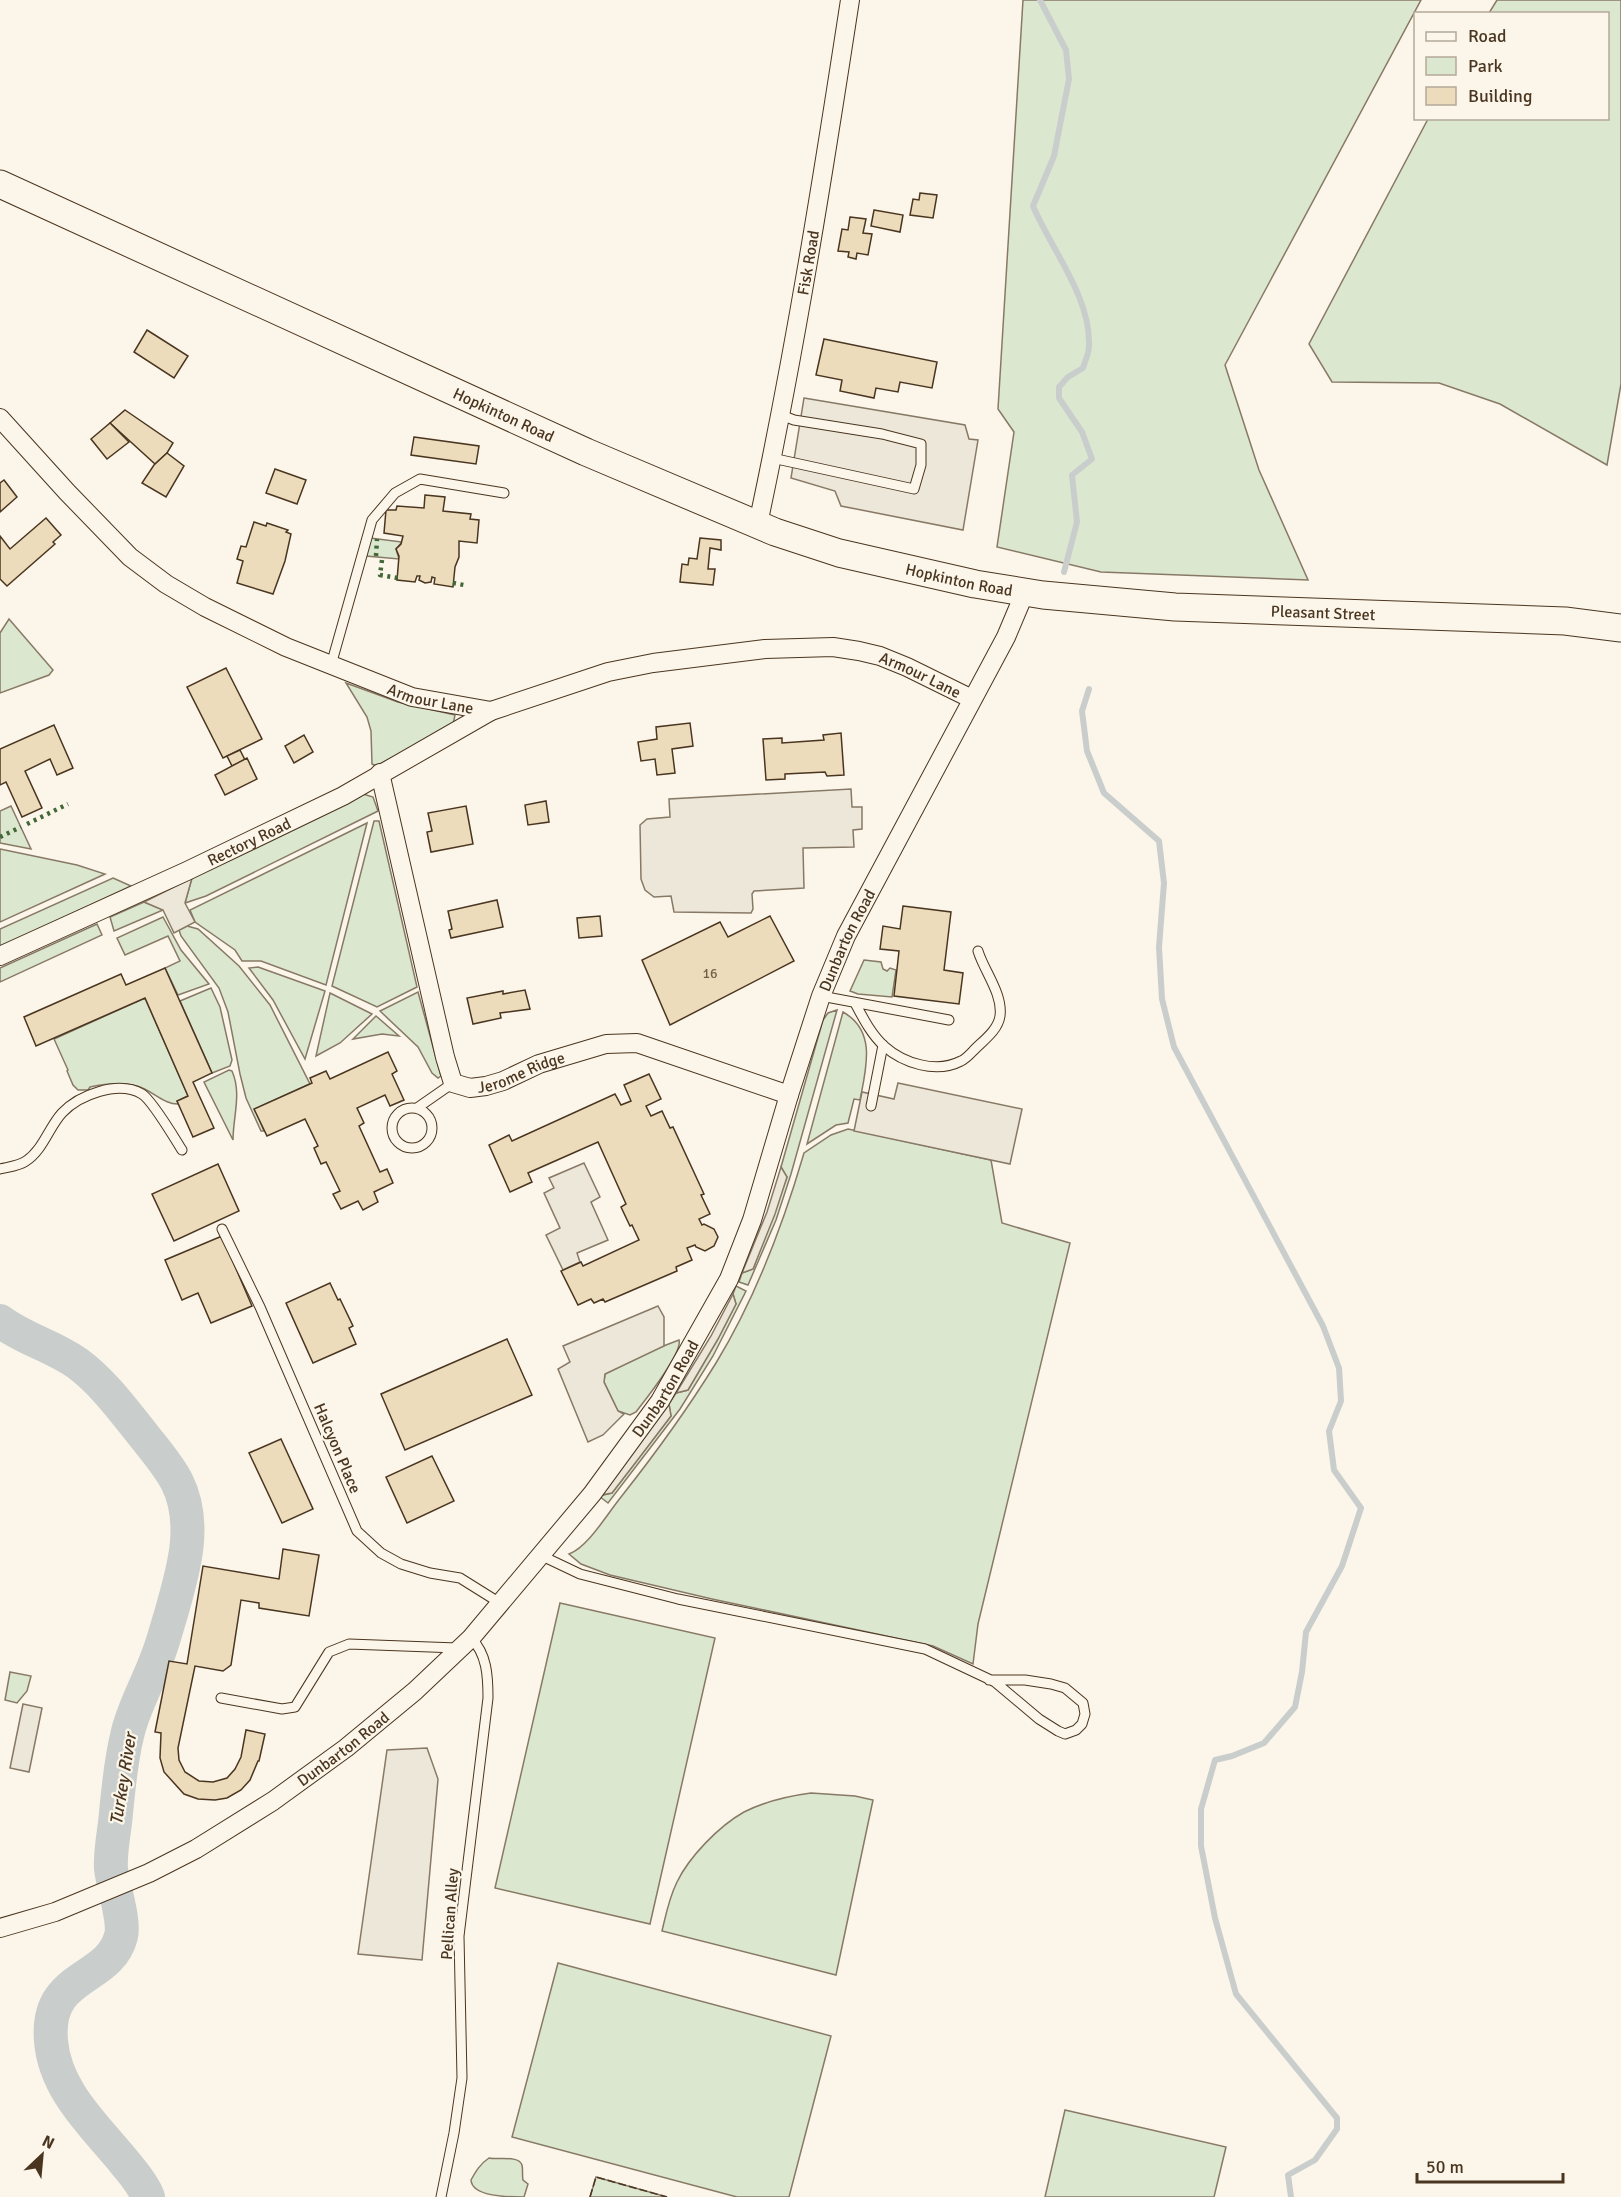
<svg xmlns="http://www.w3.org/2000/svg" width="1621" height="2197" font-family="Signika,sans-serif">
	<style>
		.green { fill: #dce7d0; stroke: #887966; stroke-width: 1.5 }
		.parking { fill: #ede7d9; stroke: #887966; stroke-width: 1.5 }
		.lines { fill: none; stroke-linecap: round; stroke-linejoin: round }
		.stream { stroke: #c9cecd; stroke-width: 6 }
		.river { stroke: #c9cecd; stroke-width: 34 }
		.building { fill: #ecdcbc; stroke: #4a3520; stroke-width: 1.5 }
		.service-casing { stroke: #4a3520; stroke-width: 11 }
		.minor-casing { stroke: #4a3520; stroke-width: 20 }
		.primary-casing { stroke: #4a3520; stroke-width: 29 }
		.service { stroke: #fbf6e9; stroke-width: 9 }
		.minor { stroke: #fbf6e9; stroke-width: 18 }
		.primary { stroke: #fbf6e9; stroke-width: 27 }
		.hedge { stroke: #436837; stroke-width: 4.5; stroke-dasharray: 3 4.5; stroke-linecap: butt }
		.fence { stroke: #4a3520; stroke-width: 1.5; stroke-dasharray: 8 3; stroke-linecap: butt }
		.labels { text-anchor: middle; stroke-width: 4.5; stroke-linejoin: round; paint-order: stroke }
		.number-label { font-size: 14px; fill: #725f47 }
		.street-label { font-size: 16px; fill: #4a3520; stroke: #fbf6e9 }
		.water-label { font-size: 18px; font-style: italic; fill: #4a3520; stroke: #fbf6e9 }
	</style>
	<rect width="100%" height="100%" fill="#fbf6e9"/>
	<g class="green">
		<path d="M1023,0h398l-196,365 34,105 49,110 -207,-8 -104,-25 17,-115 -16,-23z"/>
		<path d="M1497,0h124v384l-14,81 -107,-61 -61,-21 -107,-1 -23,-38 119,-225 180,-1v-104l-119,-1z"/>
		<path d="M370,538l32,4 -6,7 3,10 -33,-3z"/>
		<path d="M9,619l44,51 -4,5 -49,18v-60z"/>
		<path d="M346,683l52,19 57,13 -2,10 -77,41 -4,-2 -1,-33 -4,-14z"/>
		<path d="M363,794l10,3 5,14 -172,85 -21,7 7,-25z"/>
		<path d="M11,806l20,43 -31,-6v-32z"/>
		<path d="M374,821h5l38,166 -40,20 -45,-21z"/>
		<path d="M367,823l-41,162 -65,-24h-19l-7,-11 -40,-28 -5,-12z"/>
		<path d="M0,849l77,16 28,9 -105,48z"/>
		<path d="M113,878l18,8 -131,61v-18z"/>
		<path d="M144,902l19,8 -49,21 -4,-14z"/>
		<path d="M163,917l18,33 28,34 -31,11 -13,-27 15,-7 -12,-25 -43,19 -8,-17z"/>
		<path d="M97,924l5,11 -102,47v-14z"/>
		<path d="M187,926l11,3 41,37 31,39 40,79 -55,25 9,22h-3l-15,-33 -6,-24 -12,-62 -9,-24 -38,-52 -2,-6z"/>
		<path d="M864,960l17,2 2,7 4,2 3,-3 6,2 -4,27 -34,-3 -8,-3z"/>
		<path d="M258,967l67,24 -20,68 -32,-59 -24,-32z"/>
		<path d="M211,988l9,19 12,53 -2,6 -18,7 -32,-72z"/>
		<path d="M418,992l23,84 -3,2 -6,-5 -14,-26 -38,-36z"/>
		<path d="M330,993l42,21 -32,29 -24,13z"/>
		<path d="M145,998l43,98 -11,5 2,3c-15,1 -27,-14 -42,-18 -15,-4 -33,-2 -47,1l-2,3h-10l-5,-5 -6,-14 1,-1 -14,-31z"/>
		<path d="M837,1010l-46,164 -15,46 -28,65 -9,-3 3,-9 11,-4 34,-92 -6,-10 42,-147 5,-7z"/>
		<path d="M843,1012c34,19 23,57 17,88l-6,-1 -6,24 -12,2 -29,19z"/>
		<path d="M376,1016l23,20 -17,-2 -29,5z"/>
		<path d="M229,1070l3,1c10,23 1,45 1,69l-29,-58z"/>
		<path d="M848,1129l143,31 11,63 68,20 -92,381 -5,40 -40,-18 -221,-47 -102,-24 -29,-11 -12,-10c19,-7 39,-41 52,-57 34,-43 66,-87 95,-134 39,-64 67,-138 88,-210l27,-18z"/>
		<path d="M736,1286l10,5 -33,65 -33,53 -72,94 -9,-7 13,-3 59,-77 -2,-12 7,-11 12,-3 30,-51 18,-35 -3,-10z"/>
		<path d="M679,1340c4,13 -34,60 -43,72l-6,3 -12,-4 -14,-29 1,-8 48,-24z"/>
		<path d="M560,1603l155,35 -65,286 -155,-36z"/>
		<path d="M10,1672l21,4 -4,15 -10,12 -12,-3z"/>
		<path d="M811,1793l44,3 18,4 -37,175 -174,-44c4,-17 7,-33 15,-49 12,-25 42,-56 67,-70 20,-10 44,-16 67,-19z"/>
		<path d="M558,1963l273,73 -42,161h-52l-225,-60z"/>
		<path d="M1065,2110l161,37 -12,50h-169z"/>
		<path d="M489,2158c8,2 30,-3 33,7 1,4 0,10 1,15l5,4 -4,13c-15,0 -52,0 -53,-17 5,-9 9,-16 18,-22z"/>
		<path d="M596,2177l71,20h-77z"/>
	</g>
	<g class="parking">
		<path d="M804,398l161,27 4,14 9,1 -15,90 -122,-24 -6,-15 -44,-13z"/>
		<path d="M851,789l1,18h10v22l-9,1 1,17 -51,1 1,40 -50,3 -2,3 1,15 -2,4 -77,-1 -3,-16 -17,1 -9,-7 -4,-11 -1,-54 7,-6 23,-2 -1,-18z"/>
		<path d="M192,878l-7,25 10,19 -21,11 -11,-23 -19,-8z"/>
		<path d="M898,1083l124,26 -12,55 -156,-33 8,-39 32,7z"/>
		<path d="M584,1163l16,34 -9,5 17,38 -31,13 3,9 -17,8 -17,-35 14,-7 -16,-35 10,-5 -5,-10z"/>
		<path d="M781,1167l6,10 -12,37 -22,55 -11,4 25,-61z"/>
		<path d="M733,1294l3,10 -18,35 -30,51 -12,3 35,-57z"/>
		<path d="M658,1306l6,11v29l-59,28 -1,8 14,29 6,3 -21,21 -15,7 -30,-73 12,-7 -7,-16z"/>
		<path d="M669,1404l2,12 -35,46 -24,31 -11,2z"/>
		<path d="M23,1704l19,4 -13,64 -19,-4z"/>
		<path d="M427,1748l11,31 -16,181 -64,-6 29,-204z"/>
	</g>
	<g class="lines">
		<g class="stream">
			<path d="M1040,0l26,50 3,29 -15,77 -21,50c18,43 58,91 56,140 0,7 -4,15 -6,22l-15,9 -9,10v11l23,34 10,27 -20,16 5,47 -13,50"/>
			<path d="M1089,689l-7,22 5,40 17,42 55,48 5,42 -5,64 3,52 12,48 149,279 16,42 2,33 -12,30 5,39 27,38 -19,58 -36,66 -4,40 -7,35 -31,36 -32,13 -17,4 -14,49v37l14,72 21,76 101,124v11l-22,31 -27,15 3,22"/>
		</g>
		<path class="river" d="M0,1321c24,18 53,25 77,42 26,19 47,48 67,73 11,14 25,30 33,46 21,42 6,90 -6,132 -5,16 -9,33 -16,49 -9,24 -23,48 -28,73 -7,28 -9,58 -12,87 -2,15 -5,32 -4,46 2,17 14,52 10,67 -12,47 -76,36 -70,105 4,50 44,85 74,122 8,10 18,21 23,34"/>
	</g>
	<g class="building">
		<path d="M920,193l17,2 -4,23 -23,-3 3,-16 6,1z"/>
		<path d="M874,210l29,5 -3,17 -29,-6z"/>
		<path d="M850,217l16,2 -3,14 9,1 -4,21 -11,-2 -1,6 -8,-2 1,-5 -11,-1 4,-22 6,1z"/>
		<path d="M147,330l41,26 -14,22 -40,-26z"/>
		<path d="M824,339l113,23 -5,26 -32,-6 -2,10 -22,-4 -2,10 -34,-7 2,-11 -26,-5z"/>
		<path d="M125,410l48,33 -6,10 -12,11 -45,-41z"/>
		<path d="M110,423l19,19 -22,17 -16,-20z"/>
		<path d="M414,437l65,9 -3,18 -65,-9z"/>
		<path d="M167,453l17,13 -18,31 -24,-14 12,-18z"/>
		<path d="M275,469l31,11 -9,24 -31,-11z"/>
		<path d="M4,480l13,17 -17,15v-29z"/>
		<path d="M425,495l20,2 -2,14 28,3 -1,5 9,1 -2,23 -18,-2v16l-4,10 -2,20 -19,-3 1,-6 -3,-1 -1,5 -6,1 -6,-3 1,-4h-3l-2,6 -18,-2 2,-24 -3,-7 5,-5 2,-8 -19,-3 2,-23h10l1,-4 27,2z"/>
		<path d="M46,518l15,17 -8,7 2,2 -48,42 -7,-7v-43l10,13z"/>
		<path d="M254,522l12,4 1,-3 21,7 -2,2 5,2 -6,27 -12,33 -36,-11 6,-22 -6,-2 4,-13 5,1z"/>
		<path d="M700,538l21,2v10l-11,-2 -2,21h7l-2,16 -33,-3 2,-18 6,1 1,-7 8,1z"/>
		<path d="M226,668l36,71 -39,19 -36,-71z"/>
		<path d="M690,723l3,23 -21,3 3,24 -18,2 -2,-16 -14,2 -3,-19 19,-3 -1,-12z"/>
		<path d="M54,725l19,43 -16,7 -7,-16 -25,12 17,37 -20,9 -16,-35 -6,3v-36z"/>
		<path d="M841,733l3,42 -17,1 -2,-4 -40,2v5l-19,1 -3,-41 19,-1v5l42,-3 -1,-5z"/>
		<path d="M304,735l9,17 -19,11 -9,-17z"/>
		<path d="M240,750l5,10 -13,6 -5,-10z"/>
		<path d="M247,758l10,21 -32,16 -10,-20z"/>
		<path d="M546,801l3,21 -21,3 -3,-20z"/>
		<path d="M466,806l7,38 -42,8 -4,-20 5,-1 -4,-18z"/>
		<path d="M497,900l6,27 -52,11 -2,-8 3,-1 -4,-18z"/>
		<path d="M903,906l48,6 -7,58 19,3 -4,31 -65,-8 5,-45 -19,-2 3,-23 17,3z"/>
		<path d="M600,916l2,20 -23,2 -2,-20z"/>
		<path d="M770,916l24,45 -124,64 -28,-65 78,-38 8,15z"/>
		<path d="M165,968l47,105 -19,9 21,46 -21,9 -16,-36 11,-5 -43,-98 -109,48 -12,-29 97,-43 5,11z"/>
		<path d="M525,990l5,19 -30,4 1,5 -28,6 -6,-26 36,-7v3z"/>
		<path d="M388,1052l9,19 -5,3 12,26 -14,6 -5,-11 -28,13 7,15 -5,3 21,46 7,-3 6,14 -19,9 4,10 -15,8 -5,-9 -17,8 -8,-15 7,-3 -14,-29 -5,2 -7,-16 4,-2 -13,-27 -38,17 -13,-27 58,-26 -2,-5 16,-7 4,8z"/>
		<path d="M649,1074l12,25 -15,7 5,10 11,-5 8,17 3,-1 31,67 -3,1 9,19 -11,5 3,6 2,-1 10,5 4,8 -4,9 -9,5 -9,-4 -1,-2 -8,3 5,12 -16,7 1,4 -72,31 -2,-3 -9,4 -3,-4 -13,6 -17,-34 20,-9 2,4 56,-26 -7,-15 -2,1 -9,-19 5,-3 -28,-62 -70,31 4,9 -22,10 -21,-47 20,-10 3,6 103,-47 6,11 10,-4 -7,-16z"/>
		<path d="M218,1164l21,47 -65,30 -22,-47z"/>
		<path d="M222,1236l30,70 -41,17 -13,-30 -16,7 -17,-40z"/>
		<path d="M330,1283l8,17 2,-1 13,27 -4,2 7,16 -43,19 -27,-60z"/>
		<path d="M507,1339l25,56 -127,55 -24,-56z"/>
		<path d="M281,1439l32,70 -31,14 -33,-70z"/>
		<path d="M432,1456l22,45 -47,22 -21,-46z"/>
		<path d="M283,1549l36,6 -10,61 -50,-8v-5l-18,-3 -10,65 -8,6 -28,-5 -17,82 1,12 6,12 14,9 14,1 14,-4 8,-9 6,-12 5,-27 19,4 -6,27h-1l-8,19 -9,10 -14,8 -12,2 -17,-1 -14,-5 -20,-22 -4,-14 1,-25 -6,-1 14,-71 18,3 16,-98 76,13z"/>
	</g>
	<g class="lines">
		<g class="service-casing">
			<g id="service">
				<path d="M772,458l142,31 7,-24v-21l-39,-10 -88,-14 -13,-5"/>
				<path d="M331,665l41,-145 23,-27 25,-14 84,14"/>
				<path d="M821,996l128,24"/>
				<path d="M855,1003c8,15 16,31 29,43 19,17 52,28 77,15 5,-2 10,-8 14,-12 9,-9 23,-19 25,-33 3,-22 -16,-45 -22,-65"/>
				<path d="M871,1106l12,-61"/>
				<circle cx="412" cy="1128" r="20"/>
				<path d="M417,1108l36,-25"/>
				<path d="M0,1169c8,-2 19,-3 26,-8 17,-11 23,-34 36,-48 17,-18 56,-33 80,-19 10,6 33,45 40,56"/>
				<path d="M222,1229l38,78 97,224 24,22 20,11 29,9 30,5 40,25"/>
				<path d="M540,1555l40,19 98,25 247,50 70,33 44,37 19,12 7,3 11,-4 6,-6 3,-10 -2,-11 -18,-15 -14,-4 -26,-4h-36"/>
				<path d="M221,1698l61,11 13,-2 34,-55 20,-8 108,4"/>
				<path d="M441,2197l13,-64 8,-55 -3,-142 29,-238c0,-22 -1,-44 -17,-60"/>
			</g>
		</g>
		<g class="minor-casing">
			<g id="minor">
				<path id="s1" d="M0,418l67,74 63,65 36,27 39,23 81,40 126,50 79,14 117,-39 45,-9 112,-14 68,-2 26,4 21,5 27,11 65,32"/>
				<path id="s2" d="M758,524c37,-173 65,-348 92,-524"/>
				<path id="s3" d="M380,773l65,284 8,26 17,5 16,-2 17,-5 36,-17 67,-20 31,-1 152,52"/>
				<path id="s4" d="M0,956l187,-85 156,-75 148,-85"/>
				<path id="s5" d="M0,1928l55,-16 94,-39 47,-24 77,-48 73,-53 69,-57 56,-53 121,-144 68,-93 69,-122 23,-59 37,-125 32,-99 25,-60 160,-299 19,-45"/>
			</g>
		</g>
		<g class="primary-casing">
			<g id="primary">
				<path id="s6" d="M0,184l586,268 189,80 64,21 136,31 68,11 132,12 390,14 56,7"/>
			</g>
		</g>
		<use href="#service" class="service"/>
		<use href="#minor" class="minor"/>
		<use href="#primary" class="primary"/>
		<g class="hedge">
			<path d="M376,556l1,-17"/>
			<path d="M382,560l-2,15 18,3"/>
			<path d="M453,583l11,2"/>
			<path d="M27,824l41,-20"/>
			<path d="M0,837l21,-10"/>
		</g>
		<path class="fence" d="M590,2197l6,-20 71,20"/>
	</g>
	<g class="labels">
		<g class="number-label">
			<text x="710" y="978">16</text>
		</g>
		<g class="street-label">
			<text dy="6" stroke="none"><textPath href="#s2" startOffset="266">Fisk Road</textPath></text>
			<text dy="6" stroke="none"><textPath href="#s6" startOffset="554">Hopkinton Road</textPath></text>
			<text dy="6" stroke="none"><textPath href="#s6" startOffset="1040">Hopkinton Road</textPath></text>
			<text dy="6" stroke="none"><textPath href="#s6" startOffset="1406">Pleasant Street</textPath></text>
			<text dy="6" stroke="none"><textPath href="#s1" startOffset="1029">Armour Lane</textPath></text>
			<text dy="6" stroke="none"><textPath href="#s1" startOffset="525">Armour Lane</textPath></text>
			<text dy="6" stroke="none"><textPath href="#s4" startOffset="274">Rectory Road</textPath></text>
			<text dy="6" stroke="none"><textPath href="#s5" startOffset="1362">Dunbarton Road</textPath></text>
			<text dy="6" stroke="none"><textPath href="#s3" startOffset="390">Jerome Ridge</textPath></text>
			<text dy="6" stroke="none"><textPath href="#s5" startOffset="876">Dunbarton Road</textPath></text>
			<text transform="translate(338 1448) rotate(67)" y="6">Halcyon Place</text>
			<text dy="6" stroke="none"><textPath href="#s5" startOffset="390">Dunbarton Road</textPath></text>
			<text transform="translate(449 1914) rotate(-86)" y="6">Pellican Alley</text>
		</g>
		<g class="water-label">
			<text transform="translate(123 1779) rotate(-81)" y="6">Turkey River</text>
		</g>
	</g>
	<rect x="1414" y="12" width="195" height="108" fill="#fbf6e9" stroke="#b4a999" stroke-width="1.5"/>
	<rect x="1426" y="32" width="30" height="9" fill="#fbf6e9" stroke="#b4a999" stroke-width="1.5"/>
	<text x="1468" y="42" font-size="18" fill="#4a3520">Road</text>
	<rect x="1426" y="57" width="30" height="18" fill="#dce7d0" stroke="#b4a999" stroke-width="1.5"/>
	<text x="1468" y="72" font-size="18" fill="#4a3520">Park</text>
	<rect x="1426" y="87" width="30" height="18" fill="#ecdcbc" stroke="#b4a999" stroke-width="1.5"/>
	<text x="1468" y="102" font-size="18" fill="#4a3520">Building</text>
	<g transform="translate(42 2155) rotate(26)" stroke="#fbf6e9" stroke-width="4.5" paint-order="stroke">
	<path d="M0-4.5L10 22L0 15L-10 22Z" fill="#4a3520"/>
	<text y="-9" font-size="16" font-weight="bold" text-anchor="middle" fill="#4a3520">N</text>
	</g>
	<path d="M1417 2173v9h146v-9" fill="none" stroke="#4a3520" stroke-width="3"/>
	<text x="1426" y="2173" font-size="18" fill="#4a3520" stroke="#fbf6e9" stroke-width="4.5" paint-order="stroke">50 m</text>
</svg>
